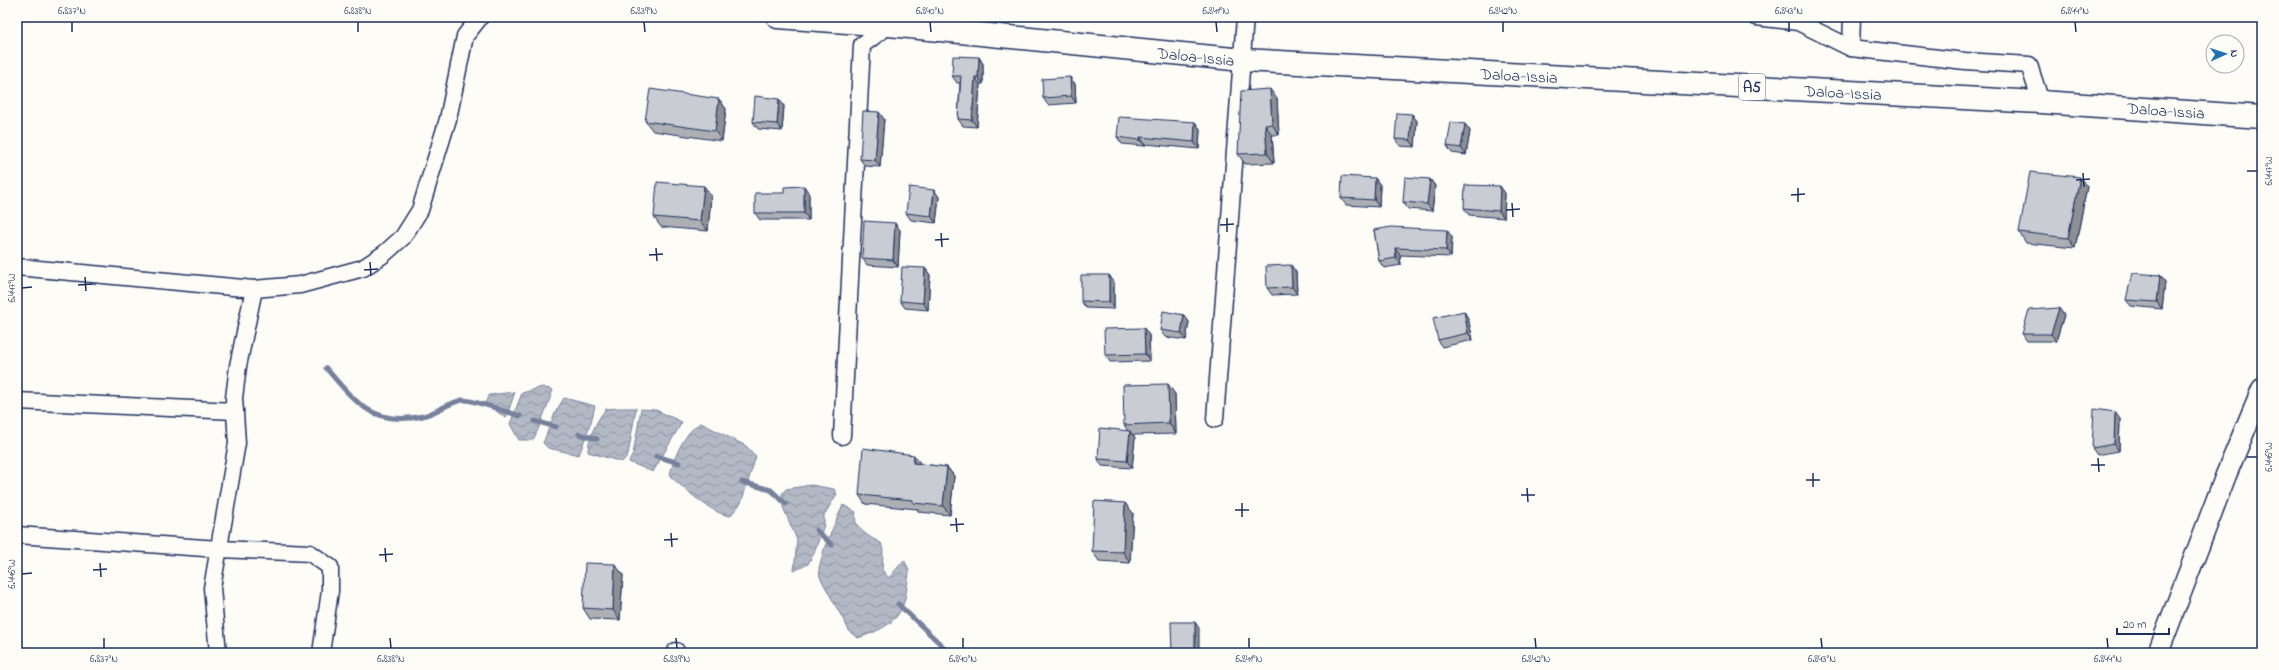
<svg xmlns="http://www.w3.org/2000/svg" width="2279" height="670" font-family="'Indie Flower',sans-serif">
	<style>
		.water { fill: url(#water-waves); stroke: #76819c }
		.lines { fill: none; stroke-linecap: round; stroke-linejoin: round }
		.stream { stroke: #76819c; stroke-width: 5 }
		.minor-casing { stroke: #1b2f5e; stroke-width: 19 }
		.tertiary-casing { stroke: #1b2f5e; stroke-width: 23 }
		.primary-casing { stroke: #1b2f5e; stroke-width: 25 }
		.minor { stroke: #fdfcf7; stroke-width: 16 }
		.tertiary { stroke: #fdfcf7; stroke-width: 20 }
		.primary { stroke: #fdfcf7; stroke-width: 22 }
		.wall { fill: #adafb5; stroke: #1b2f5e }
		.shaded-wall { fill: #8d8f94; stroke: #1b2f5e }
		.building { fill: #c9ccd3; stroke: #1b2f5e }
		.ticks { fill: none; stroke: #1b2f5e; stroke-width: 1.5 }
		.labels { text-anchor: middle; stroke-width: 3.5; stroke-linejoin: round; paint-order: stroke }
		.shield { fill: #fdfcf7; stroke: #5f6c8c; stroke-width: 1 }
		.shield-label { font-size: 15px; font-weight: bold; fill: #1b2f5e }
		.street-label { font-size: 16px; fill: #1b2f5e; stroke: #fdfcf7 }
		.neatline { fill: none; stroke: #1b2f5e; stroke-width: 1.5 }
		.ticks-label { font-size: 10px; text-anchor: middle; fill: #1b2f5e }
	</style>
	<defs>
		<pattern id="water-waves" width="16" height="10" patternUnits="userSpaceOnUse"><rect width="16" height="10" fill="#b3b8c5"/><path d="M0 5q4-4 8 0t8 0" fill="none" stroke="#9196a3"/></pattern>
	</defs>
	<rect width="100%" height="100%" fill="#fdfcf7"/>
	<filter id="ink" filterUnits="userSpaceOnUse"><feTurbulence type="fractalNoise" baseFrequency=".025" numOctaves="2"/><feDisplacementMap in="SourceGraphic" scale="8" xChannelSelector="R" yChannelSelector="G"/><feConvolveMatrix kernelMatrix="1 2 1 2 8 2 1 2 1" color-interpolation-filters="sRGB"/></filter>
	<g filter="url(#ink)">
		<g class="water">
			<path d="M542,387l11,3 -13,35 -7,15h-14l-9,-16 12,-31z"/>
			<path d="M515,392l-9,26 -21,-15 4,-8z"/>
			<path d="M564,398l31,8 -4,16 -12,33 -31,-7 -5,-5 12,-30z"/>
			<path d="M619,408h17l-8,47 -6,7 -34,-10c0,-14 8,-31 18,-43z"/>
			<path d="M641,409l15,1 26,12 -29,50 -24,-10 4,-8z"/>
			<path d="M701,423l45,23 10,10 -15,47 -11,13c-18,-2 -46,-28 -60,-40 2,-16 16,-47 31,-53z"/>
			<path d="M811,485l23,4 3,5 -13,21v10l-10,28 -6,11 -14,7 3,-31 -14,-33 -1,-13 4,-5z"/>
			<path d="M843,505l13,7c-5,15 13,25 25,31l2,7 -1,20 7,8 15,-18c7,12 5,13 3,26 -3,34 -20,42 -49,52l-8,-6 -30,-55 -1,-9 6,-22z"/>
		</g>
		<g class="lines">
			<g class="stream">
				<path d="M326,368c29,34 47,59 97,48 13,-3 25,-13 39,-16 6,-2 48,13 58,16"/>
				<path d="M535,421l21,6"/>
				<path d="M579,434l18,5"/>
				<path d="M656,456l23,7"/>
				<path d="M742,482l29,8 15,14"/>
				<path d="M816,530l16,15"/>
				<path d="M898,604l52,49"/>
			</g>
			<g class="minor-casing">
				<g id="minor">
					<path d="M1756,17l42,5 53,26 114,13 64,4 12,37"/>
					<path d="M1851,48l1,-31"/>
					<path d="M17,267l237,22 46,-4 63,-17 21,-14 19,-17 17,-27 28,-91 17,-83 15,-19"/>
					<path d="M17,401l218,10"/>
					<path d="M1215,419l30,-402"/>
					<path d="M842,436l20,-391 27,-20v-4"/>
					<path d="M17,535l202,14 91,4 20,14v24l-9,62"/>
					<path d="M218,653l-6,-65 25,-145 -3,-45 4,-32 16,-77"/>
					<path d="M676,653v-2"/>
				</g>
			</g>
			<g class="tertiary-casing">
				<path id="tertiary" d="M2158,653l68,-178 36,-86"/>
			</g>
			<g class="primary-casing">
				<path id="primary" d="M778,17l111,8 354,35 798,42 221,15"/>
			</g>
			<use href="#minor" class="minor"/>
			<use href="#tertiary" class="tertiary"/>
			<use href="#primary" class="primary"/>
		</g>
		<g class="wall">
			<path d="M979,57l4,7v20h-3l-3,43 -14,-1 -5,-7 2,-36h-3l-5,-7z"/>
			<path d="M1070,77l5,7 1,19 -28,2 -5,-7z"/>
			<path d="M719,99l7,10 -4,32 -69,-10 -8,-10z"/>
			<path d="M779,99l5,7 -2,25 -24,-2 -5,-7z"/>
			<path d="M1277,99l2,36h-7l2,28 -29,1 -7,-10z"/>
			<path d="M1412,114l5,7 -2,26 -15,-1 -5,-7z"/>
			<path d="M884,119l-4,48 -15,-1 -5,-7z"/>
			<path d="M1195,122l5,7 -1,20 -54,-5v2l-23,-2 -5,-7z"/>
			<path d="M1465,124l5,7 -4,24 -14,-2 -5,-7z"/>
			<path d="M1375,178l5,7 -1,22 -33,-2 -5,-7z"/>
			<path d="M1430,179l5,7 -3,25 -24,-2 -5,-7z"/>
			<path d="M704,186l7,10 -3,35 -47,-4 -7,-10z"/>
			<path d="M2087,187l-12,61 -49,-5 -7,-11z"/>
			<path d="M934,190l5,7 -3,26 -25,-3 -5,-7z"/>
			<path d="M809,193v27h-49l-5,-7z"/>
			<path d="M1505,193l-1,25 -35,-3 -5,-7z"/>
			<path d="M900,230l-2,37 -31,-2 -5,-7z"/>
			<path d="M1374,230l78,7 -1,20 -51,-2 1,10 -17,3 -5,-7z"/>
			<path d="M925,268l5,7 -2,35 -23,-2 -5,-7z"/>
			<path d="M1296,272l1,22 -25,1 -5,-7z"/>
			<path d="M1109,275l5,7v27l-28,-1 -5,-7z"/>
			<path d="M2160,275l5,7 -3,27 -31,-3 -5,-6z"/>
			<path d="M1184,315l5,7 -3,18 -21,-3 -5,-7z"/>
			<path d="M2064,315l-8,26h-29l-5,-7z"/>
			<path d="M1468,318l5,22 -31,7 -4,-7z"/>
			<path d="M1149,335l1,26 -40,1 -5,-7z"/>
			<path d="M1175,394l1,40 -43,1 2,3 -3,30 -30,-2 -4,-7 30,-28 -4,-6z"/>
			<path d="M2120,419l-1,32 -22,4 -5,-7z"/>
			<path d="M921,464l26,3 7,9 -4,39 -31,-3 -2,-3 -52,-5 -6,-9z"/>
			<path d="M1133,513l-3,50 -31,-2 -7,-10z"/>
			<path d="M623,575l-3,45 -30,-1 -7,-11z"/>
		</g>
		<g class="shaded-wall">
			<path d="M979,57l4,7v20l-5,-7z"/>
			<path d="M975,77l5,7 -3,43 -5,-7z"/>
			<path d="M1070,77l5,7 1,19 -5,-7z"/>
			<path d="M1270,89l7,10 2,36 -7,-11z"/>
			<path d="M719,99l7,10 -4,32 -7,-10z"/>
			<path d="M779,99l5,7 -2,25 -5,-7z"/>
			<path d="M879,112l5,7 -4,48 -5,-7z"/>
			<path d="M1412,114l5,7 -2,26 -5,-7z"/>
			<path d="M1195,122l5,7 -1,20 -5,-7z"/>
			<path d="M1465,124l5,7 -4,24 -5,-7z"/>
			<path d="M1265,125l7,10 2,28 -7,-10z"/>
			<path d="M1140,137l5,7v2l-5,-6z"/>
			<path d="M2080,177l7,10 -12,61 -7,-10z"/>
			<path d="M1375,178l5,7 -1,22 -5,-7z"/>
			<path d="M1430,179l5,7 -3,25 -5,-7z"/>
			<path d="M704,186l7,10 -3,35 -8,-10z"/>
			<path d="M804,186l5,7v27l-5,-7z"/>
			<path d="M1500,186l5,7 -1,25 -5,-7z"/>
			<path d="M934,190l5,7 -3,26 -5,-7z"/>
			<path d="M895,223l5,7 -2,37 -5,-7z"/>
			<path d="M1447,230l5,7 -1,20 -5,-7z"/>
			<path d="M1395,248l5,7 1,10 -5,-7z"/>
			<path d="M1291,265l5,7 1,22 -5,-7z"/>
			<path d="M925,268l5,7 -2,35 -5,-7z"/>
			<path d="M1109,275l5,7v27l-5,-7z"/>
			<path d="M2160,275l5,7 -3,27 -5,-7z"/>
			<path d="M2059,308l5,7 -8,26 -5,-7z"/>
			<path d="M1464,311l4,7 5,22 -5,-7z"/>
			<path d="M1184,315l5,7 -3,18 -5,-7z"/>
			<path d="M1144,328l5,7 1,26 -5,-7z"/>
			<path d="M1168,384l7,10 1,40 -7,-11z"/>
			<path d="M2115,412l5,7 -1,32 -5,-7z"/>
			<path d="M1130,431l5,7 -3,30 -5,-7z"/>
			<path d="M914,455l7,9 -8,-1z"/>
			<path d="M947,467l7,9 -4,39 -7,-9z"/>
			<path d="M1125,503l8,10 -3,50 -7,-11z"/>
			<path d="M615,564l8,11 -3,45 -7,-10z"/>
			<path d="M1195,622l4,6v25h-4z"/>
		</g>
		<g class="building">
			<path d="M953,56l26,1 -1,20h-3l-3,43 -14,-1 3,-43h-9z"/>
			<path d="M1070,77l1,19 -28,2 -1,-19z"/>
			<path d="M650,89l69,10 -4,32 -70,-10z"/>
			<path d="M1270,89l2,35 -7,1 2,28 -29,1 3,-63z"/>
			<path d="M755,96l24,3 -2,25 -24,-2z"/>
			<path d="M863,111l16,1 -4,48 -15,-1z"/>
			<path d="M1397,113l15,1 -2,26 -15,-1z"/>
			<path d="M1119,117l76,5 -1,20 -54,-5v3l-23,-3z"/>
			<path d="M1451,122l14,2 -4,24 -14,-2z"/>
			<path d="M2030,172l50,5 -12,61 -49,-6z"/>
			<path d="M1342,176l33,2 -1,22 -33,-2z"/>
			<path d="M1405,177l25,2 -3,25 -24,-2z"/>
			<path d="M657,182l47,4 -4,35 -46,-4z"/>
			<path d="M1465,185l35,1 -1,25 -35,-3z"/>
			<path d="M804,186v27h-49v-20h29v-6z"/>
			<path d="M909,187l25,3 -3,26 -25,-3z"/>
			<path d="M864,221l31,2 -2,37 -31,-2z"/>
			<path d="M1391,227l56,3 -1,20 -51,-2 1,10 -17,3 -5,-31z"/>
			<path d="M1291,265l1,22 -25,1 -1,-22z"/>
			<path d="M902,267l23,1 -2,35 -23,-2z"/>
			<path d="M2132,273l28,2 -3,27 -31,-2z"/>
			<path d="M1081,275h28v27l-28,-1z"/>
			<path d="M2059,308l-8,26h-29l7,-24z"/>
			<path d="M1163,311l21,4 -3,18 -21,-3z"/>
			<path d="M1464,311l4,22 -30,7 -5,-22z"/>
			<path d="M1144,328l1,26 -40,1 -1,-26z"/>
			<path d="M1168,384l1,39 -45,2 -1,-40z"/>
			<path d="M2094,409l21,3 -1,32 -22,4z"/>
			<path d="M1100,428l30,3 -3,30 -29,-2z"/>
			<path d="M863,448l51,7 -1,8 34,4 -4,39 -30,-3v-3l-54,-5z"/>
			<path d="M1094,501l31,2 -2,49 -31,-1z"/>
			<path d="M585,563l30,1 -2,46 -30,-2z"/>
			<path d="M1171,622h24v31h-23z"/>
		</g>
	</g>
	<path class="ticks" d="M72,22v10M358,22v10M644,22l1,10M930,22l1,10M1216,22l1,10M1503,22v10M1789,22v10M2075,22l1,10M2247,171h10M2083,173l1,14M2076,180l14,-1M1798,188v14M1791,195l14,-1M1512,203l1,14M1506,210l14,-1M1227,218v14M1220,225l14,-1M941,233l1,14M935,240l14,-1M656,248l1,13M649,255l14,-1M370,262l1,14M364,270l14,-1M85,277l1,14M78,285l14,-1M22,288l10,-1M2247,457h10M2098,458l1,14M2091,465h14M1813,473v14M1806,480h14M1527,488l1,14M1521,495h14M1242,503v14M1235,510h14M956,518l1,14M950,525l14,-1M671,533l1,14M664,540l14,-1M385,548l1,14M379,555l14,-1M100,563l1,14M93,570l14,-1M22,574l10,-1M104,638v10M390,638l1,10M676,638l1,10M963,638v10M1249,638v10M1535,638l1,10M1821,638l1,10M2107,638l1,10"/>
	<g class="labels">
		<rect class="shield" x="1739" y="74" width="26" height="26" rx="3"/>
		<g class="shield-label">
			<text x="1752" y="92">A5</text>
		</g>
		<g class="street-label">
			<text transform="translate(1196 56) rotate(6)" y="6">Daloa-Issia</text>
			<text transform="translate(1519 75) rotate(3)" y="6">Daloa-Issia</text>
			<text transform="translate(1843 92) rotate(3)" y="6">Daloa-Issia</text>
			<text transform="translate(2166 110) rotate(4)" y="6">Daloa-Issia</text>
		</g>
	</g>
	<rect width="2279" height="670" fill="none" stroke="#fdfcf7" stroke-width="44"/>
	<g transform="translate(2225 54) rotate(87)"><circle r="19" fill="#fdfcf7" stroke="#a3aaba"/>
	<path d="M0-3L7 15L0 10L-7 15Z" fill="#1f6fb2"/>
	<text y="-6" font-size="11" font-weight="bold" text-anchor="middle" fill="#1b2f5e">N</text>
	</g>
	<path d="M2117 628v6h52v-6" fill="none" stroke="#1b2f5e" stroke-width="2"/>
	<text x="2123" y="628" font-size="12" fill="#1b2f5e" stroke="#fdfcf7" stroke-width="3" paint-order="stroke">20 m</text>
	<rect x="22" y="22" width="2235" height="626" class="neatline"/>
	<g class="ticks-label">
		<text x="72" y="14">6.837°N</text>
		<text x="358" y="14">6.838°N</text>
		<text x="644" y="14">6.839°N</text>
		<text x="930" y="14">6.840°N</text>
		<text x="1216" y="14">6.841°N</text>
		<text x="1503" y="14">6.842°N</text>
		<text x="1789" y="14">6.843°N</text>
		<text x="2075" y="14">6.844°N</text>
		<text transform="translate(2268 171) rotate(-90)" y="4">6.447°W</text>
		<text transform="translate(11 288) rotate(-90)" y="4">6.447°W</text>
		<text transform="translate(2268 457) rotate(-90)" y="4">6.446°W</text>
		<text transform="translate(11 574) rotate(-90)" y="4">6.446°W</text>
		<text x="104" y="662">6.837°N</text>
		<text x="391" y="662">6.838°N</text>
		<text x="677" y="662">6.839°N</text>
		<text x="963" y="662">6.840°N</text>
		<text x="1249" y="662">6.841°N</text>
		<text x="1536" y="662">6.842°N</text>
		<text x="1822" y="662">6.843°N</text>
		<text x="2108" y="662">6.844°N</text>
	</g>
</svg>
